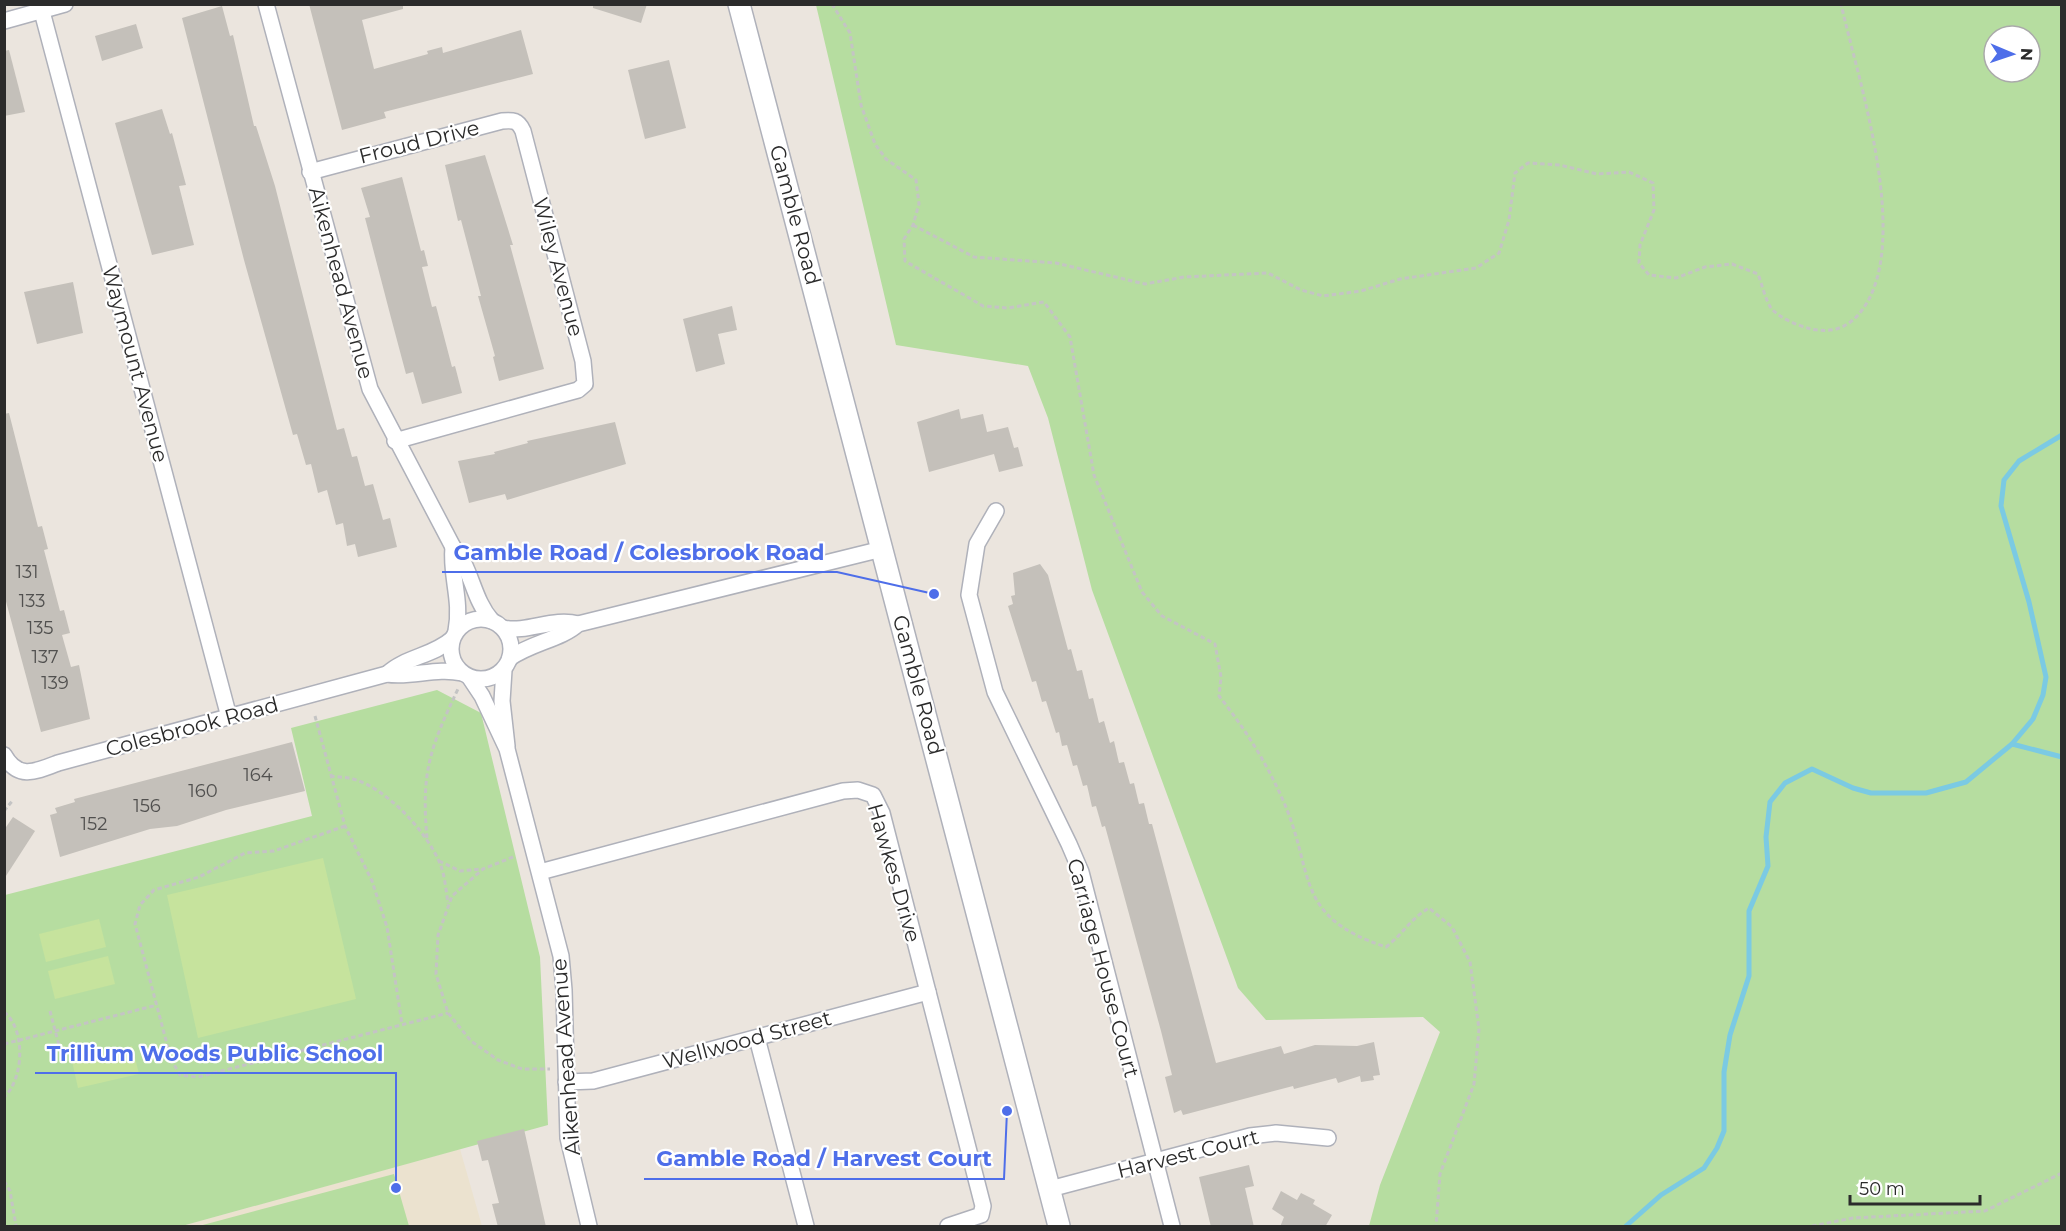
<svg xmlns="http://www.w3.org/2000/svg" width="2066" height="1231" font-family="Montserrat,sans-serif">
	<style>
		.education { fill: #ebe2cf }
		.green { fill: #b6dda0; fill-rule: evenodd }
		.pitch { fill: #c6e39d }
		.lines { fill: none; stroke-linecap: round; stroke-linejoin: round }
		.stream { stroke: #7bcae3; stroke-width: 5 }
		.building { fill: #c4c0ba }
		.street-casing { stroke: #afb1ba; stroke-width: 18 }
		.secondary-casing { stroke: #afb1ba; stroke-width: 24 }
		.path { stroke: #c4c4c4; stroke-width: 3; stroke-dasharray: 4.5 3; stroke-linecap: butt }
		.street { stroke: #fff; stroke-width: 15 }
		.secondary { stroke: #fff; stroke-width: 21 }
		.labels { text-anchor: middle; stroke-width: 4.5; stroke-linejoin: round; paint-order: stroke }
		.number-label { font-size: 18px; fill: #51504f }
		.street-label { font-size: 21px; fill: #2b2b2b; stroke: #fff }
		.leader { fill: none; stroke: #4e6ee9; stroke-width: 2 }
		.callout-dot { fill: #4e6ee9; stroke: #fff; stroke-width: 2 }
		.callout-label { font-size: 22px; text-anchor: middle; font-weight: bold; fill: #4e6ee9; stroke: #fff; stroke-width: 4.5; stroke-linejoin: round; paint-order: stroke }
	</style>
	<rect width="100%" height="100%" fill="#ebe5de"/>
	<path class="education" d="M460,1149l22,77h-300z"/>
	<g class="green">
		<path d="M816,5h1245v1221h-692l11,-41 60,-153 -17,-15 -157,3 -28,-32 -146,-398 -44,-172 -20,-52 -132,-21zM1994,36h36v36h-36z"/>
		<path d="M437,690l44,23 59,244 8,168 -366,101h-177v-331l307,-79 -21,-88z"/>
		<path d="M394,1174l15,52h-210z"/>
	</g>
	<g class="pitch">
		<path d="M323,858l33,141 -158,39 -31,-143z"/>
		<path d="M99,919l7,28 -60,15 -7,-28z"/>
		<path d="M108,956l7,28 -60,15 -7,-28z"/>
		<path d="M132,1046l7,28 -61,14 -6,-27z"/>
	</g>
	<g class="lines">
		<g class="stream">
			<path d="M2012,744l50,13"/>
			<path d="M1626,1226l35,-31 43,-27 13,-20 7,-17v-59l6,-37 19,-59v-65l19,-45 -2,-29 4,-35 15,-19 27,-14 41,19 18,5h55l40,-11 46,-38 21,-25 10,-24 3,-18 -17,-75 -28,-96 3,-26 15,-19 43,-26"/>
		</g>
	</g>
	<g class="building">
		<path d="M309,4h94v5l-41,11 12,49 54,-15 -1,-3 15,-4 1,6 78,-23 12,44 -149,38 2,6 -44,12z"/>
		<path d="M593,4h54l-6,19 -48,-15z"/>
		<path d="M222,6l8,30 3,-1 21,91h2l19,60 62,244 7,-2 8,29 5,-1 8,30 8,-2 10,36 7,-2 7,29 -39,10 -3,-13 -8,2 -4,-23 -7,2 -9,-35 -9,3 -7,-29 -5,1 -9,-31 -4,1 -49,-175 -62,-242z"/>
		<path d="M136,24l7,24 -41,13 -7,-25z"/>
		<path d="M9,50l16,62 -21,4v-65z"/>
		<path d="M669,60l17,68 -41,11 -17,-69z"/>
		<path d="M162,109l8,25 2,-1 14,52 -7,1 15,59 -42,10 -37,-132z"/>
		<path d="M485,155l28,90h-3l34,124 -45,12 -6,-24 2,-1 -17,-60h3l-20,-76 -3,1 -13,-56z"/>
		<path d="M402,177l19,74 3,-1 4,16 -6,1 10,40 4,-1 16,61 3,-1 7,27 -40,11 -9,-32 -7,2 -16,-60 -25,-96 5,-1 -9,-29z"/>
		<path d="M73,282l10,51 -46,11 -13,-52z"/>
		<path d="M732,306l5,24 -19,4 7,30 -29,8 -13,-53z"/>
		<path d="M959,409l2,10 22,-5 4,18 21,-5 6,21 4,-1 5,19 -24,6 -5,-18 -65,18 -12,-50z"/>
		<path d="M9,413l29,114 4,-1 6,23 -4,1 16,61 4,-1 6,23 -8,2 9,32 8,-2 11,54 -49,13 -37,-138v-180z"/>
		<path d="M615,422l11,42 -119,36 -2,-6 -36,9 -11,-42 37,-7 -1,-2 34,-9 -1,-2z"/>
		<path d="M1040,564l8,11 20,75 3,-1 6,22 5,-1 7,29 4,-1 6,25 5,-2 6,22 4,-2 5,22 5,-1 6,22 4,-1 5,21 5,-1 5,21h3l64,239 65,-17 3,8 31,-9 42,1 17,-4 6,33 -7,1 1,4 -13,2 -1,-6 -22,7 -2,-5 -42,11 -1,-3 -110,29 -2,-5 -7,3 -9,-36 7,-2 -11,-44 -56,-205 -3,1 -6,-21 -4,1 -5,-22 -4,1 -6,-21 -4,1 -6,-21 -5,1 -3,-14 -3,1 -10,-32 -4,1 -6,-21 -4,1 -24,-76 5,-2 -2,-8 4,-1 -2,-22z"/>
		<path d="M292,742l13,49 -79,19 -49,16 -27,3 -90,28 -10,-42 7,-2 -2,-5 20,-6 -1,-3z"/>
		<path d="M13,817l22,14 -31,48v-49z"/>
		<path d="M524,1129l22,98h-48l-6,-23 7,-1 -11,-43 -6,1 -5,-20z"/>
		<path d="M1249,1165l5,21 -9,2 9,39h-43l-12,-50z"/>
		<path d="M1281,1191l16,9 4,-7 14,7 -2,4 19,11 -7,12h-45l4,-10 -12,-8z"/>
	</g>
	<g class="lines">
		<g class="street-casing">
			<g id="street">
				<path d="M40,4l189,713"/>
				<path d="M266,4l104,385 83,158c19,21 19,51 39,74"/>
				<path d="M4,21l61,-17"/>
				<path d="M310,172l192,-51c11,-1 16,-1 21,10l60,230 2,23 -7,6 -11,3 -172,48"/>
				<path d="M996,511l-19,33 -8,51 26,97 74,152 12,28 91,354"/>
				<path d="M453,547c-3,29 9,53 3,84"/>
				<circle cx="481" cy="649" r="30"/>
				<path d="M503,628c25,5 50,-11 75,-4"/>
				<path d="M510,658c21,-15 52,-19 68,-34l304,-75"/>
				<path d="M504,670l-2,31 5,45"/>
				<path d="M387,674c18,-17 46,-18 65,-35"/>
				<path d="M470,678l12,18 25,53 54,207 3,34 4,148 21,88"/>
				<path d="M4,755c14,25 31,17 54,8l329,-89c25,4 49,-7 75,-1"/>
				<path d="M540,872l303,-81 15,-1 15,5 9,18 101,393 -2,9 -33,11"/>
				<path d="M757,1038l49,188"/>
				<path d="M566,1082l27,-1 335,-89"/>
				<path d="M1050,1189l200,-53 26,-3 52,5"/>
			</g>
		</g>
		<g class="secondary-casing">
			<path id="secondary" d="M739,4l320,1222"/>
		</g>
		<g class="path">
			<path d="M832,4l18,29 11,72 14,39 11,15 30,21 3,24 -6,21 -9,14 1,22 78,45 25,2 36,-6 26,35 24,138 48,117 20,24 53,28 6,33 -2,19c26,33 46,64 63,102 34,74 9,118 104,149 17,-13 24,-28 43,-39l23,19 18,35 9,67 -5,55 -34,90 -4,52"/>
			<path d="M913,225l61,32 82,6 89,21 39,-7 84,-4 33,17 22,6 38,-5 39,-12 76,-11 23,-15 10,-33 6,-47 13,-10 32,2 37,9 32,-2 24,11 1,27 -14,35 -1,18 10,12 27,3 29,-11 27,-3 26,10c4,10 7,25 13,34 8,10 28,18 40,21 19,4 35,0 48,-15 56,-66 -1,-234 -18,-310"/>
			<path d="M315,716l30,110 27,55 15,46 15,97"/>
			<path d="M330,776c8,1 16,1 23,3 34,9 76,55 88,87 4,11 5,25 7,37"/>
			<path d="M4,811l9,-11"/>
			<path d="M345,826l-71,25 -29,2 -46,24 -45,13 -14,15 -5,19 36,135 9,16 18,2 250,-64"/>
			<path d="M427,838c-6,-66 3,-90 31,-149"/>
			<path d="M513,857l-30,12 -31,27 -14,39 -2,39 12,39 23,28 27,19 24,9h28"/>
			<path d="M439,861l21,10 21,-2"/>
			<path d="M50,1011l11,42"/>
			<path d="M4,1012c22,17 20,67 0,85"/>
			<path d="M4,1044l153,-39"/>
			<path d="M4,1181l6,10 6,35"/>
			<path d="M1812,1226l41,-8 132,-7 77,-38"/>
		</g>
		<use href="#street" class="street"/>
		<use href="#secondary" class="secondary"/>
	</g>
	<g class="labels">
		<g class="number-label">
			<text x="27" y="578">131</text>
			<text x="32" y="607">133</text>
			<text x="40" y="634">135</text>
			<text x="45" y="663">137</text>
			<text x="55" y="689">139</text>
			<text x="258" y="781">164</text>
			<text x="203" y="797">160</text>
			<text x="147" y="812">156</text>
			<text x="94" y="830">152</text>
		</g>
		<g class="street-label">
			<text transform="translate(419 142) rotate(-14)" y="7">Froud Drive</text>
			<text transform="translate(795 215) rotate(75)" y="7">Gamble Road</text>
			<text transform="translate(558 267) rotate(75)" y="7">Wiley Avenue</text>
			<text transform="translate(341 283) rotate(75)" y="7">Aikenhead Avenue</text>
			<text transform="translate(135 364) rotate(75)" y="7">Waymount Avenue</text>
			<text transform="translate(918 685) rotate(75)" y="7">Gamble Road</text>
			<text transform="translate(192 727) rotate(-15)" y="7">Colesbrook Road</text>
			<text transform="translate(894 873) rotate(74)" y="7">Hawkes Drive</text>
			<text transform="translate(1103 968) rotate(75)" y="7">Carriage House Court</text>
			<text transform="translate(747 1040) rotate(-15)" y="7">Wellwood Street</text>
			<text transform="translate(566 1057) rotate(-94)" y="7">Aikenhead Avenue</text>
			<text transform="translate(1188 1154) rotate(-14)" y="7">Harvest Court</text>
		</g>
	</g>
	<path class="leader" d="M934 594L837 572H442M396 1188L396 1073H35M1007 1111L1004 1179H644"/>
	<g class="callout-dot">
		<circle cx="934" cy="594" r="6"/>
		<circle cx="396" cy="1188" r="6"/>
		<circle cx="1007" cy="1111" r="6"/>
	</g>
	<g class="callout-label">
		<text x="639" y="560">Gamble Road / Colesbrook Road</text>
		<text x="215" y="1061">Trillium Woods Public School</text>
		<text x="824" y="1166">Gamble Road / Harvest Court</text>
	</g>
	<rect width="2066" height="1231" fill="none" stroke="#2b2b2b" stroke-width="12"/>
	<g transform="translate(2012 54) rotate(92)"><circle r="28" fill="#ffffff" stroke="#aaaaaa" stroke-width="1.5"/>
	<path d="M0-4.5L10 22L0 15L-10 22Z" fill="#4e6ee9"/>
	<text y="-9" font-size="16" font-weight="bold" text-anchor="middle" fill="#2b2b2b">N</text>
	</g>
	<path d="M1850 1195v9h130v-9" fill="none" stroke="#2b2b2b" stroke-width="3"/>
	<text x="1859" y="1195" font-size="18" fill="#2b2b2b" stroke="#ffffff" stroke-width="4.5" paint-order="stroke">50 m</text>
</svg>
